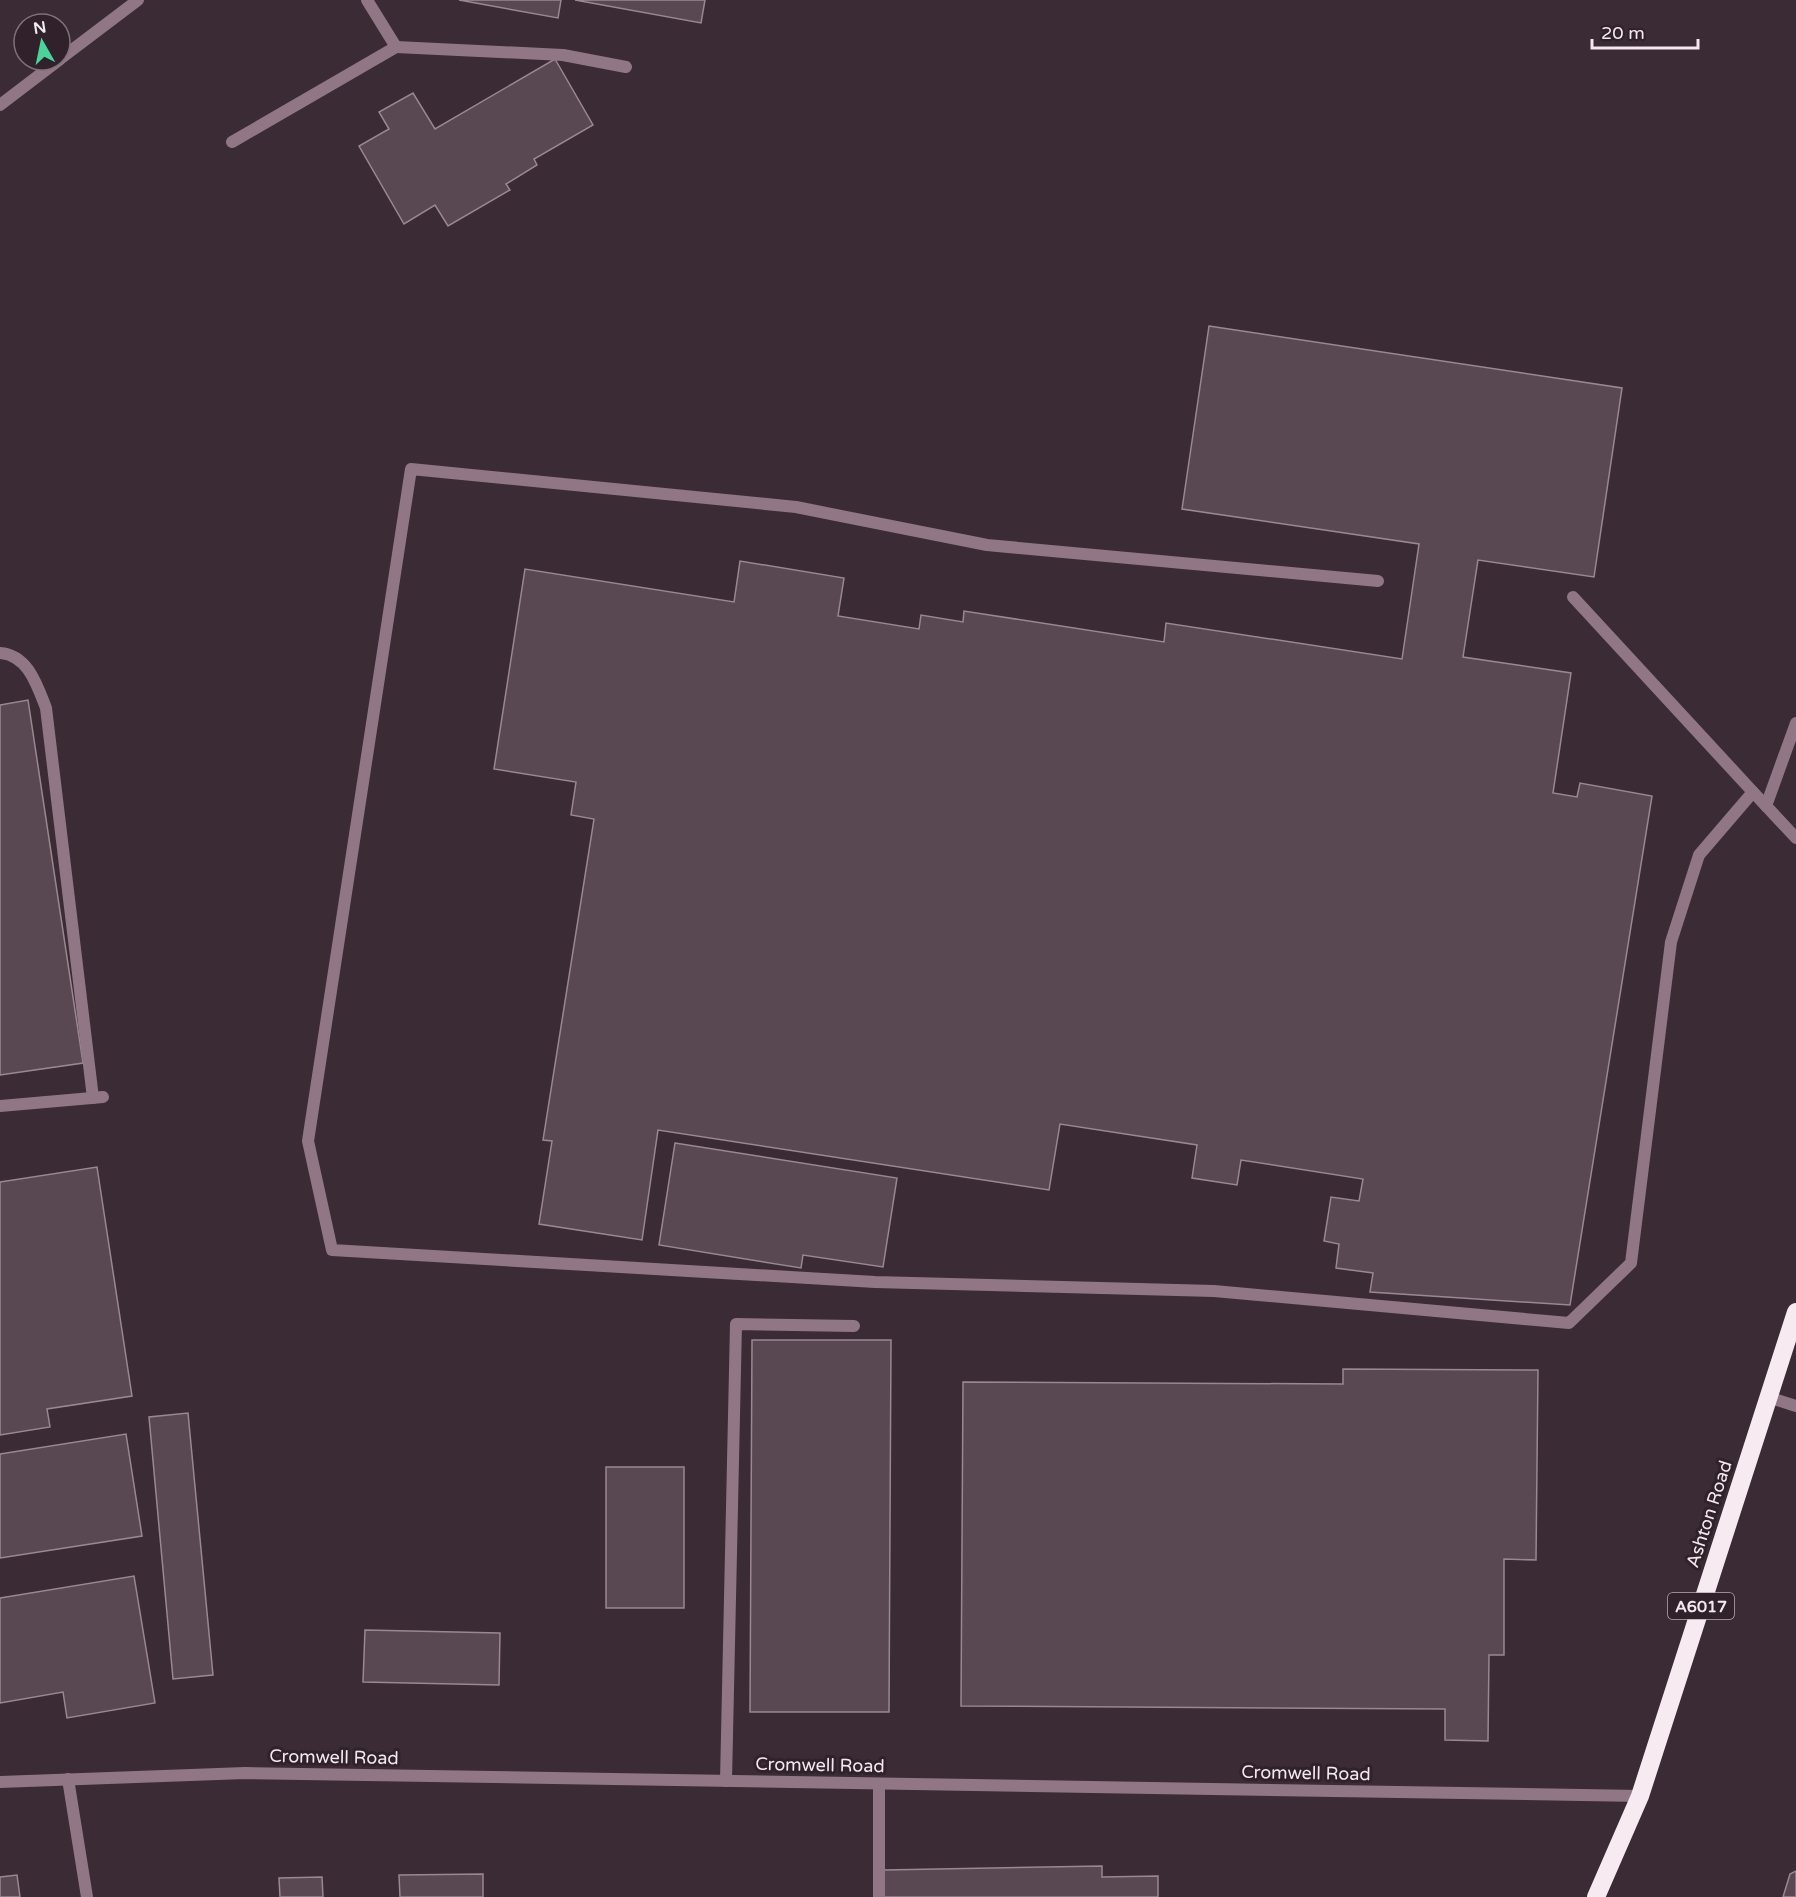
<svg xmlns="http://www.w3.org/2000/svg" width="1796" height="1897" font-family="'Varela Round',sans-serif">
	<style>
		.building { fill: #594852; stroke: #9a8792; stroke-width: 1.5 }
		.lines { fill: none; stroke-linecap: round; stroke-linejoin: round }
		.lane { stroke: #917686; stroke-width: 12 }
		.street { stroke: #917686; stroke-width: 12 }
		.highway { stroke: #f7eaf1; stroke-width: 18 }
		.labels { text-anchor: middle; stroke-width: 6; stroke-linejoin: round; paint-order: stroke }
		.shield { fill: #30212a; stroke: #b8acb3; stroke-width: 1.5 }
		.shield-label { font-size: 16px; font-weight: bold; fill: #f2e8ee }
		.street-label { font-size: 18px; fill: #f2e8ee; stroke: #30212a }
	</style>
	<rect width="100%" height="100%" fill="#3a2b34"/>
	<g class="building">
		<path d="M459,0h102l-3,18z"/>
		<path d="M575,0h130l-4,23z"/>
		<path d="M555,59l38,66 -59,34 3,6 -31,19 4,6 -62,36 -13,-21 -31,19 -45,-78 30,-17 -10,-17 34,-19 22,36z"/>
		<path d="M1209,326l413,62 -28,189 -116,-17 -15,97 108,16 -18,120 24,4 3,-14 72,13 -82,509 -200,-13 3,-19 -37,-5 3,-24 -15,-3 7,-44 28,4 4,-22 -122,-19 -4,25 -45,-7 5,-33 -137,-21 -11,66 -391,-60 -16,110 -103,-16 13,-83 -9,-1 51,-321 -23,-4 5,-33 -82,-13 31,-200 209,33 6,-41 104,17 -6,38 81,13 2,-14 42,7 1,-11 200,31 2,-19 236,36 17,-115 -237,-35z"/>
		<path d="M28,700l55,363 -83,12v-370z"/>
		<path d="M675,1143l222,35 -14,89 -80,-12 -2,13 -142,-23z"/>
		<path d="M97,1167l35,229 -85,13 3,18 -50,8v-253z"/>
		<path d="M752,1340h139l-2,372h-139z"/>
		<path d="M1343,1369l195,1 -2,190 -32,-1v96h-15l-1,86 -43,-1v-31l-484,-3 2,-324 380,2z"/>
		<path d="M188,1413l25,262 -40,4 -24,-262z"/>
		<path d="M126,1434l16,102 -142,22v-104z"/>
		<rect x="606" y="1467" width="78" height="141"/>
		<path d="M134,1576l21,127 -88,15 -4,-26 -63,11v-105z"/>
		<path d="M365,1630l135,3 -1,52 -136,-3z"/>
		<path d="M1102,1866v11l56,-1v21h-274v-27z"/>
		<path d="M1796,1871v26h-13l7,-23z"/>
		<path d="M483,1874v23h-83l-1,-22z"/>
		<path d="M17,1875l3,22h-20v-20z"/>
		<path d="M322,1877l1,20h-43l-1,-19z"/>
	</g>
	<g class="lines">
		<g class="lane">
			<path d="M396,47l167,8 63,12"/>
			<path d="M232,142l164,-95 -29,-47"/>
			<path d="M1378,581l-391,-36 -191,-38 -385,-38 -103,672 24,109 543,32 339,9 355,32 62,-60 40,-321 28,-87 54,-63 -180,-195"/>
			<path d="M0,653c28,2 37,32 46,55l47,390"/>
			<path d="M1753,792l43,46"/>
			<path d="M1766,806l30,-83"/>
			<path d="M0,1106l103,-9"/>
			<path d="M1768,1397l28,9"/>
			<path d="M68,1779l19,118"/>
			<path d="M726,1781l10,-457 118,2"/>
			<path d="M879,1784v113"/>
		</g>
		<g class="street">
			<path d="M60,59l78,-59"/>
			<path d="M0,105l59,-45"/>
			<path d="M0,1782l245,-9 1395,23"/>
		</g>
		<path class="highway" d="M1596,1897l44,-101 156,-484"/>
	</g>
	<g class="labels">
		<rect class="shield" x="1668" y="1593" width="66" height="26" rx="4.5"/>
		<g class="shield-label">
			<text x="1701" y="1612">A6017</text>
		</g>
		<g class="street-label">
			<text transform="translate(1709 1514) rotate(-72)" y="6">Ashton Road</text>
			<text transform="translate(334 1757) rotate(1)" y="6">Cromwell Road</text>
			<text transform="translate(820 1765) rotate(1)" y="6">Cromwell Road</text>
			<text transform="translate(1306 1773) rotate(1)" y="6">Cromwell Road</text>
		</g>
	</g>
	<g transform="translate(42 42) rotate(351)"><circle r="28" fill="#30212a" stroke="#7e7178" stroke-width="1.5"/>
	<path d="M0-4.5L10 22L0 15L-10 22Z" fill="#4ad49c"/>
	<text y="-9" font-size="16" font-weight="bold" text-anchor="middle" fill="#f2e8ee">N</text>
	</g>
	<path d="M1592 39v9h106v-9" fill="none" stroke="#f2e8ee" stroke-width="3"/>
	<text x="1601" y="39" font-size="18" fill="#f2e8ee" stroke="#30212a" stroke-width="4.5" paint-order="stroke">20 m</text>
</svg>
